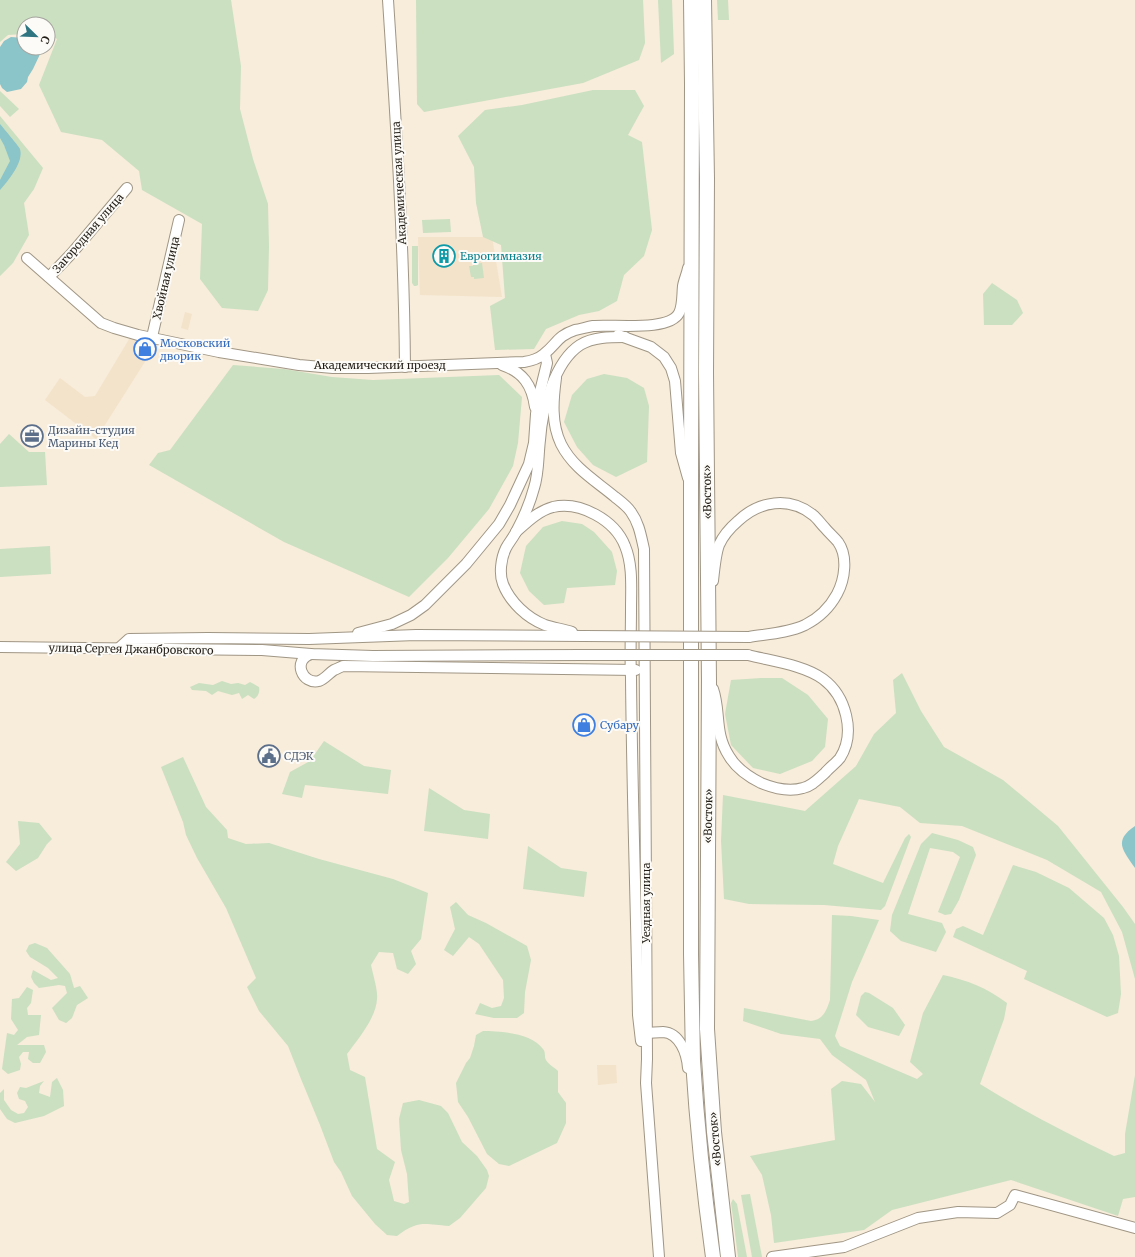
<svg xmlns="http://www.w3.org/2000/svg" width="1135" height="1257" font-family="Merriweather,serif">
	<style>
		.built { fill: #f3e3ca }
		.green { fill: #cae0c1 }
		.water { fill: #8bc4c9 }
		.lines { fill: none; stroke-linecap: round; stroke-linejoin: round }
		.minor-casing { stroke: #a09685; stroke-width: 12 }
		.highway-casing { stroke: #a09685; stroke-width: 16 }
		.minor { stroke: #fff; stroke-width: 10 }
		.highway { stroke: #fff; stroke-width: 14 }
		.minor-bridge-casing { stroke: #a09685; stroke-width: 12; stroke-linecap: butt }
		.minor-bridge { stroke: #fff; stroke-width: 10 }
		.labels { text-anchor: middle; stroke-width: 4; stroke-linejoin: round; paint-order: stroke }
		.street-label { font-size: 11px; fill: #221e17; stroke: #fdfbf7 }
		.culture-label { font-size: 11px; fill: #0d838f; stroke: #fdfbf7; text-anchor: start }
		.shop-label { font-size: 11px; fill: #366cbe; stroke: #fdfbf7; text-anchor: start }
		.service-label { font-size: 11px; fill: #4e5e75; stroke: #fdfbf7; text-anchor: start }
	</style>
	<rect width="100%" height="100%" fill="#f8ecda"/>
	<g class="built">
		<path d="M418,237h74l10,60 -82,-2z"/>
		<path d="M185,312l7,2 -4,16 -7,-2z"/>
		<path d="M131,336l22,13 -57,90 -51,-39 15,-22 25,19 10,-1z"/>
		<path d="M597,1065h19l1,18 -19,2z"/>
	</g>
	<g class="green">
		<path d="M0,0h231l10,66 -1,43 13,50 15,45 1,42 -1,44 -10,21 -36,-3 -22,-29 2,-55 -60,-34 -3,-19 -37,-31 -41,-8 -22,-47 18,-46 -9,-5v-10h-24v10l-16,1 -8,7z"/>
		<path d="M416,0h227l2,43 -6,17 -56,23 -159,29 -7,-8z"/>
		<path d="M658,0h14l2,54 -13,9z"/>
		<path d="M717,0h11l1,20h-11z"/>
		<path d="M593,90h42l9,16 -16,29 14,7 10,88 -8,26 -20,19 -7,26 -18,10 -20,4 -33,14 -12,20 -39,1 -5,-44 15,-8 -4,-53 -18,-8 -7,-34 -2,-36 -16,-31 27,-26 37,-5z"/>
		<path d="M0,91l19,18 -9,8 -10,-11z"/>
		<path d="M0,116l43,52 -9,21 -10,14 5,32 -16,28 -13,13z"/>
		<path d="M450,219l1,13 -28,1 -1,-13z"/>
		<path d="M412,246h6v39l-2,1h-2l-2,-3z"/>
		<path d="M482,263l2,15 -10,1v-2h-3l-2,-11h4v-2z"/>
		<path d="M992,283l25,17 6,13 -11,12h-28l-1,-31z"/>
		<path d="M233,365l51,4 48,8 41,3 126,-5 23,22 -4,46 -5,23 -24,43 -41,49 -39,39 -125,-55 -135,-77 9,-12 12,-3z"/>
		<path d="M604,374l23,4 17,10 5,18 -2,56 -31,15 -23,-12 -16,-18 -13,-25 8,-27 15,-16z"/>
		<path d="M9,434l20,18h16l2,33 -47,2v-43z"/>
		<path d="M562,521l20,3 12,8 18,20 5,19 -2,14 -48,3 -3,15 -20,2 -15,-14 -9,-18 6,-27 17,-19z"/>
		<path d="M50,546l1,28 -51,3v-28z"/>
		<path d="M902,673l19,38 23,36 59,33 55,46 65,81 12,17v55l-13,-47 -21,-40 -54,-32 -85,-34 -42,-3 -20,-16 -41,-8 -21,47 -5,18 50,19 22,-45 4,-4 2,3 -26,69 -4,4 -57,-5 -75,-1 -25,-5 -3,-58 2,-46 82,16 51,-45 18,-32 22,-21 -3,-33z"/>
		<path d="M761,678h21l26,17 20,24 -3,28 -13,14 -32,13 -27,-6 -22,-23 -6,-31 6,-34z"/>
		<path d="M222,681l9,3 7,-1 7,2 5,-3 9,5c1,5 -1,10 -5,12l-6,-4 -6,4 -3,-6 -7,2 -14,-4 -6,4 -6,-4 -14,-1 -2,-3 9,-4 14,2z"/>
		<path d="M324,741l40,25 27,4 -3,24 -83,-9 -3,13 -20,-4 8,-22 20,-11z"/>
		<path d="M183,757l23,50 21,23 1,8 18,6 23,-1 50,16 74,20 35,14 -7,46 -10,12 5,13 -8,10 -11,-5 -4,-16 -14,-1 -8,13c2,10 7,25 6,34 -1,19 -19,40 -30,55l3,16 15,7 12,72 18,13 -6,18 5,21 10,3 5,-2 -2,-28 -6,-24 -2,-31 4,-16 16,-3 22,6 7,7 14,29 15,14 10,14 2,6 -3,12 -26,30 -11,8c-25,-2 -31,-6 -52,10l-10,-1 -12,-11 -23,-28 -11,-24 -7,-10 -14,-37 -19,-46 -13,-33 -29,-35 -12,-24 9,-9 -30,-70 -29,-50 -11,-23 -3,-13 -22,-55z"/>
		<path d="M429,788l35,22 26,4 -2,25 -64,-8z"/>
		<path d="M18,821l21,2 13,16 -5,5 -9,14 -22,13 -10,-9 14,-18z"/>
		<path d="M932,833l26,7 15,7 3,8 -17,45 -8,14 -6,1 -7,-3 22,-55 -7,-5 -23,-4 -22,66 34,9 4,9 -10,20 -35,-11 -11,-10 2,-16 29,-71z"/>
		<path d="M528,846l33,22 26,4 -3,25 -61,-8z"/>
		<path d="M1013,865l23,7 33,16 35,30 9,17 6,21 2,38 -3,19 -11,4 -83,-38 3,-8 -74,-34 3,-8 7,-3 20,9z"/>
		<path d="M456,902l12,13 18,8 41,23 4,14 -6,32 -1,21 -7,5h-23l-19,-4 5,-11 12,5 9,-2 3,-8 -1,-18 -24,-36 -10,-7 -16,19 -9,-6 11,-21 -5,-22z"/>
		<path d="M832,915l19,1 28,4 -27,62 -17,54 5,10 77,33 6,-5 -13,-12 13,-49 20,-38c24,5 44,13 64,28l-3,16 -24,65c43,27 88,50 134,72l11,-3v-19l10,-59v122l-12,2 -5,17 -107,-36 -119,30 -28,20 -90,13 -3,-28 -9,-40 -12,-19 85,-16 -4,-51 11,-8 19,3 14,18 -9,-22 -34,-25 -12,-16 -39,-5 -38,-13 1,-13 67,13c13,-2 15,-10 19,-21z"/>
		<path d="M35,943l12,5 23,26 4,14 6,-2 8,12 -11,7 -5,13 -6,5 -7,-3 -7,-12 15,-15 -2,-7 -6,-1 -20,3 -5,-5 -3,-6 2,-7 18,10 7,-2 -10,-10 -18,-11 -4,-6 3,-6z"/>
		<path d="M27,987l6,3 -2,13 -4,5 1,7h13l-2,20 -12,2 -10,8h27l2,7 -6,11h-7l-5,-4 1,-7h-6l-4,5 2,7 -1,6 -12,4 -6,-5 5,-36 7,2 4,-5 -7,-11 1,-20 7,-1z"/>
		<path d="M865,992l4,1 24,15 12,17 -6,11 -31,-9 -12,-12 5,-19z"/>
		<path d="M483,1031c17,0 49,2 60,18 3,3 1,8 3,11 2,4 9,8 12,11v21l8,11v20l-9,20 -48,23 -10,-2 -12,-10 -19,-37 -10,-15 -2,-19 10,-20 4,-5 4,-12 2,-11z"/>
		<path d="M57,1078l6,12 1,16 -20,10 -29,7 -8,-4 -7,-10v-16l4,-4v11l7,10 7,4 6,-1 4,-6 -3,-6 -6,-2 -2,-6 3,-6 6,1 18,-7 -4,5 -1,7 11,4 2,-15z"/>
		<path d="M750,1194l12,63h-10l-11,-62z"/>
		<path d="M733,1199l4,5 10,53h-9l-7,-54z"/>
	</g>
	<g class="water">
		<path d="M11,37l13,1v10h18v2l-9,19 -5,8 -1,5 -6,7 -14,3 -5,-4 -2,-4v-37l4,-6z"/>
		<path d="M0,124c4,5 18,21 20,25 4,13 -12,32 -20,41v-10l10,-19 -6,-16 -4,-7z"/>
		<path d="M1135,826v42c-12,-18 -22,-27 0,-42z"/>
	</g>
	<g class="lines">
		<g class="minor-casing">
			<g id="minor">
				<path d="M388,0c8,122 16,244 17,367"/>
				<path d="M27,258l74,65 13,5 24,7 81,17 80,13 34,3h35l156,-6c7,-1 14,-3 20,-8 13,-10 13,-18 31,-24 6,-1 12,-3 18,-4 20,-2 76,6 86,-13 4,-8 3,-18 4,-27 1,-6 4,-12 5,-18"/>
				<path d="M49,277l23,-24 55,-65"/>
				<path d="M618,335l33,12 13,10 7,11 4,13 6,72 7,25"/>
				<path d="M152,337l27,-117"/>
				<path d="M502,365c21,7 30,20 33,42"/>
				<path d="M556,378c-3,22 -5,45 5,66 12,24 35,37 54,53 5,4 12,9 16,15 8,11 10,24 13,37l3,510 -1,24 13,174"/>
				<path d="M516,532c11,-10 22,-21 37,-25 27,-6 62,13 72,39 8,19 6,42 6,63 0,23 -1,46 0,69 1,112 5,225 7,337l3,26"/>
				<path d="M713,581c1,-10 3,-28 6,-36 4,-9 12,-18 19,-24 21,-20 51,-25 75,-6 4,3 8,9 12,13 4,5 9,9 13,14 10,14 7,37 -1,52 -7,13 -18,24 -32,31 -17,8 -38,9 -56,12"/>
				<path d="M572,632c-9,-3 -18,-4 -27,-7 -18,-7 -35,-23 -42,-41 -4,-10 -2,-26 3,-36 3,-6 8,-11 11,-18 7,-13 13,-27 17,-42 5,-15 4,-32 6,-48 2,-30 14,-78 40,-95 13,-8 30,-8 45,-8"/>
				<path d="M358,633l34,-9 19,-9 14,-10 41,-41 33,-40 11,-19 19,-41 5,-21 2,-29 2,-14 9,-37 -2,-9"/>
				<path d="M0,647l262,3 49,4 62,2 211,-1"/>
				<path d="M118,649l11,-10 79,-1 101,1 107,-4 168,1"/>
				<path d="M311,654c-19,6 -9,31 8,27 6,-2 10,-8 15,-11 3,-1 6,-3 9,-4l293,4"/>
				<path d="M713,689c8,23 1,44 16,67 7,12 20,21 32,27 12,5 28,9 42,5 9,-2 15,-9 22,-15 4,-5 11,-10 15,-15 16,-25 6,-62 -17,-79 -19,-14 -52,-18 -75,-24"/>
				<path d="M647,1033c5,0 10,-1 16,-1 17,1 24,22 25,36"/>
				<path d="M772,1257l72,-10 74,-29 40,-6 39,1 13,-8 5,-10 120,33"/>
			</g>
		</g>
		<g class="highway-casing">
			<g id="highway">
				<path d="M691,0l1,84 -1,403v467c1,36 1,71 2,107 4,65 11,131 20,196"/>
				<path d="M704,0l3,178 -1,195 3,308 -2,348 7,103 14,125"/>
			</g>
		</g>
		<use href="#minor" class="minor"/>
		<use href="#highway" class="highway"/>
		<g class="minor-bridge-casing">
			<g id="minor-bridge">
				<path d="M584,636l165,1"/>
				<path d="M584,655h164"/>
			</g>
		</g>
		<use href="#minor-bridge" class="minor-bridge"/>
	</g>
	<defs>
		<g id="building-ring" transform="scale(1.15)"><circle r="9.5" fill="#fdfbf7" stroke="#0f9aa8" stroke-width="1.5"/><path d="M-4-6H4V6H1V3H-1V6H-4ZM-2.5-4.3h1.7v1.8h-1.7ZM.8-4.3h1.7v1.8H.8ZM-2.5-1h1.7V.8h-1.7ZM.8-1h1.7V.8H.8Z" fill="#0f9aa8"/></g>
		<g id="shop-ring" transform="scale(1.15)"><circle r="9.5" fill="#fdfbf7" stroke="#3f7fe0" stroke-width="1.5"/><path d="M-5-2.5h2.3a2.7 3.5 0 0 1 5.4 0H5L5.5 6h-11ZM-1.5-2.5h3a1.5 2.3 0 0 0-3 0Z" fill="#3f7fe0"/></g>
		<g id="office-ring" transform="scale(1.15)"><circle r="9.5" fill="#fdfbf7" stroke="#5c6f8a" stroke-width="1.5"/><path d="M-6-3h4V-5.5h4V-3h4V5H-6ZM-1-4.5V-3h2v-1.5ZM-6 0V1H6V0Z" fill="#5c6f8a"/></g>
		<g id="civic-ring" transform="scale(1.15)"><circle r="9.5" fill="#fdfbf7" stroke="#5c6f8a" stroke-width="1.5"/><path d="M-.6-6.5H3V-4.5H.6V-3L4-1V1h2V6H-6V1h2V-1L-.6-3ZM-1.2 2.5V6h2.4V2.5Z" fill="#5c6f8a"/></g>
	</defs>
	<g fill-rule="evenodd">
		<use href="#building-ring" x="444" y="256"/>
		<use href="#shop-ring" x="145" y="349"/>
		<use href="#office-ring" x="32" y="436"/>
		<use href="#shop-ring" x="584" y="725"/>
		<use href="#civic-ring" x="269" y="756"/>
	</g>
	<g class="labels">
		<g class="street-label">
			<text transform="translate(399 183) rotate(-93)" y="4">Академическая улица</text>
			<text transform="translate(88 233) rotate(-49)" y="4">Загородная улица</text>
			<text transform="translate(166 278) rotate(-77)" y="4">Хвойная улица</text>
			<text x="380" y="369">Академический проезд</text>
			<text transform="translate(707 492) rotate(-91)" y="4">«Восток»</text>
			<text transform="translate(131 649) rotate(1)" y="4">улица Сергея Джанбровского</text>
			<text transform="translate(708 816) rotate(-89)" y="4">«Восток»</text>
			<text transform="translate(646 903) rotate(-90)" y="4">Уездная улица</text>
			<text transform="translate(715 1139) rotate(-95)" y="4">«Восток»</text>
		</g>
		<g class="culture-label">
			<text x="460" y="260">Еврогимназия</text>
		</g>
		<g class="shop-label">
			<text x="160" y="347">Московский<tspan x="160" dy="13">дворик</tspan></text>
			<text x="600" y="729">Субару</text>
		</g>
		<g class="service-label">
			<text x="48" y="434">Дизайн-студия<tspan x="48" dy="13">Марины Кед</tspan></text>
			<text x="284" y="760">СДЭК</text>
		</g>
	</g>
	<g transform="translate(36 36) rotate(113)"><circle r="19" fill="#fdfbf7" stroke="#a5a39d"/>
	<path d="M0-3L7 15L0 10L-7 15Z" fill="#2e7581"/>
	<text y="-6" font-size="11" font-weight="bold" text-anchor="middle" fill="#221e17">С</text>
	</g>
</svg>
